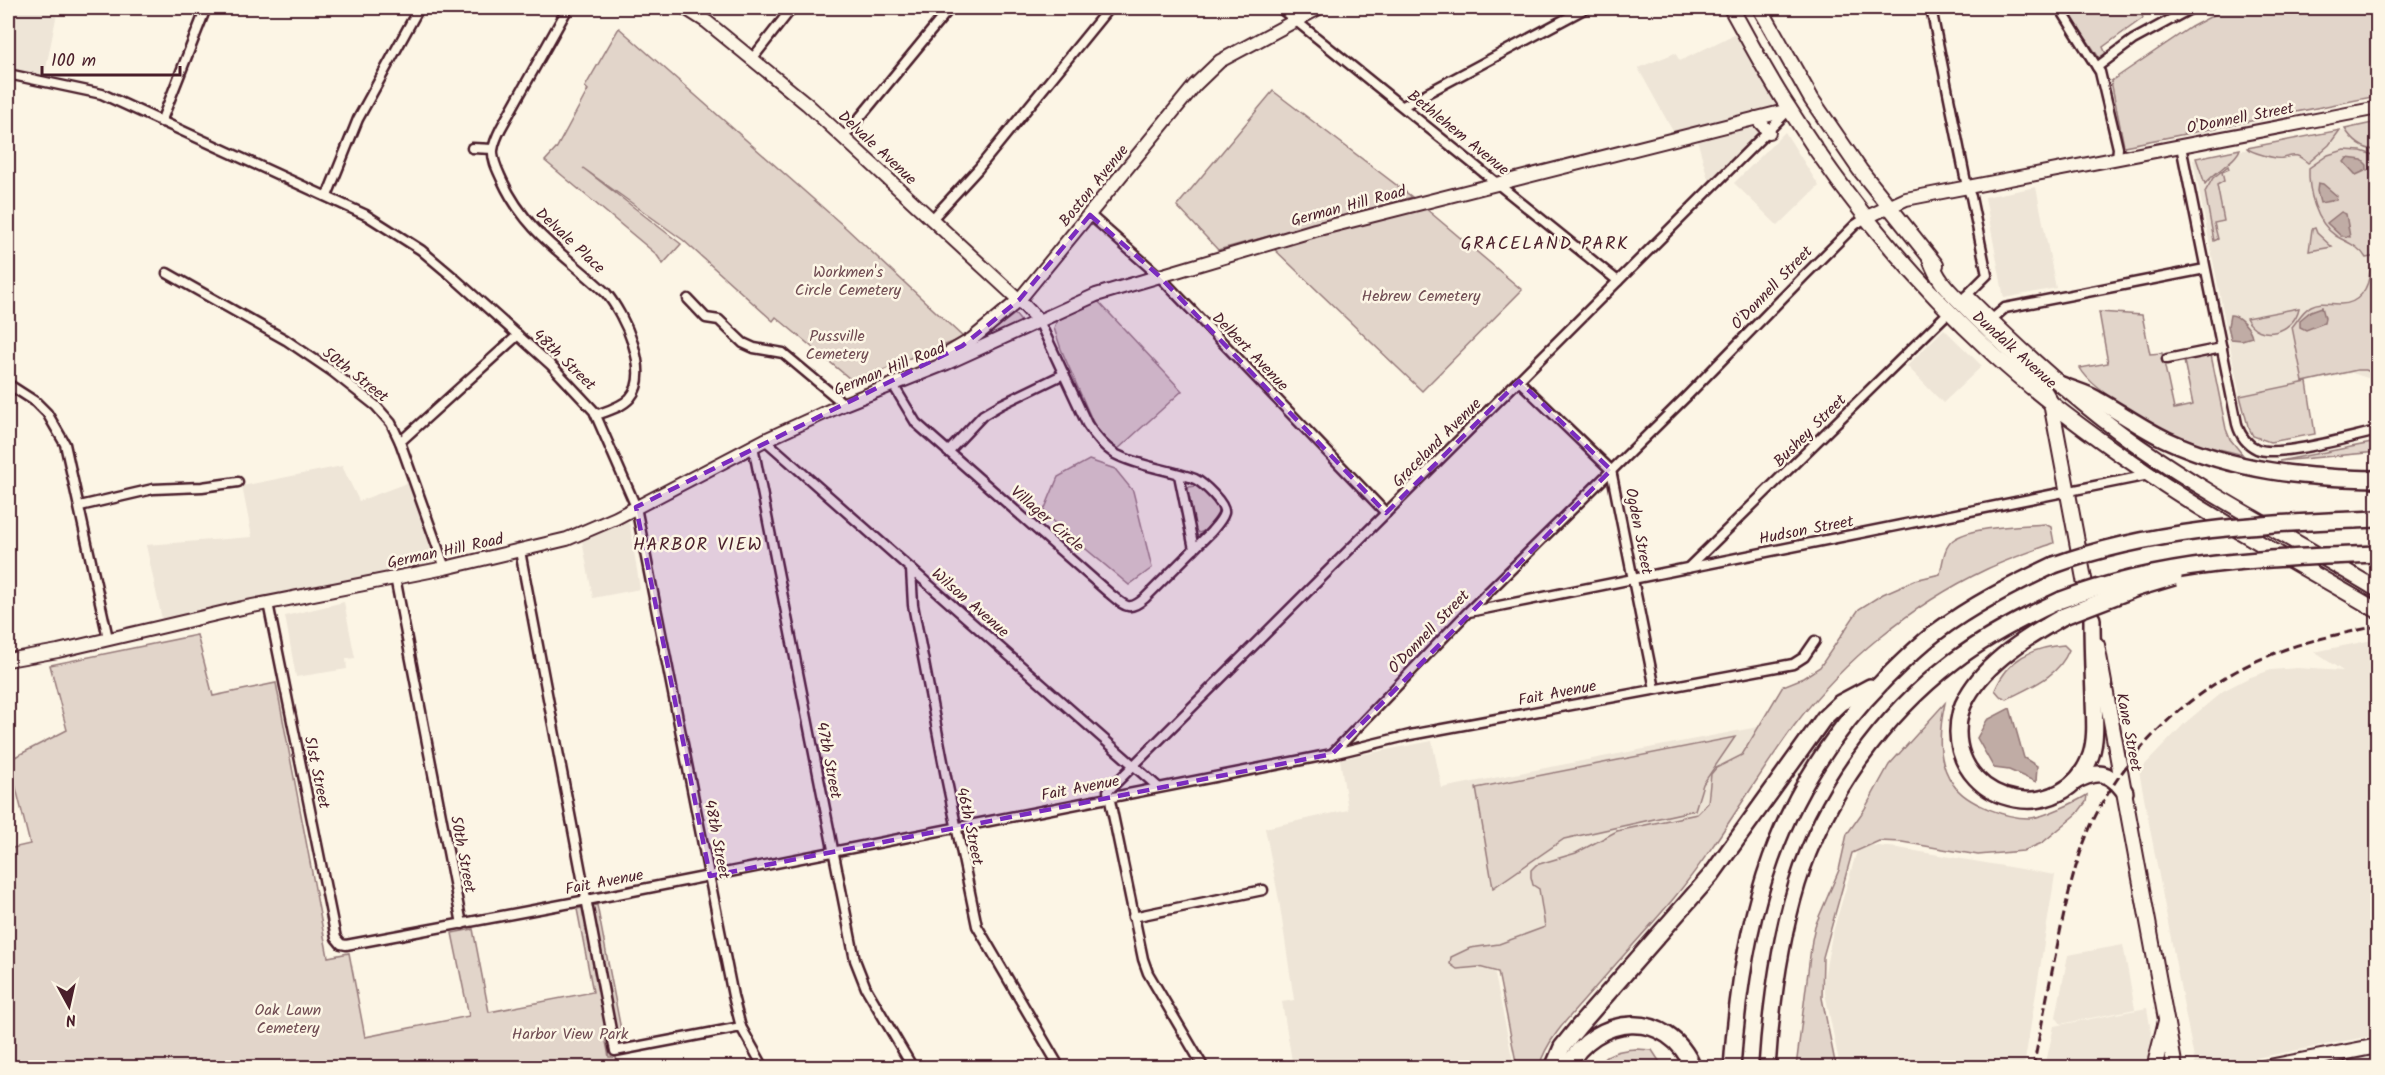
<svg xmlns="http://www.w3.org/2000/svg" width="2385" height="1075" font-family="Kalam,sans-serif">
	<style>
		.built { fill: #eee5d7 }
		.green { fill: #e2d5ca; stroke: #967a7a; stroke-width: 1.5 }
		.water { fill: #c0aca5; stroke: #917474; stroke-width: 1.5 }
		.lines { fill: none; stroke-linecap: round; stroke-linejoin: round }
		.stream { stroke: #917474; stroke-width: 3 }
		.street-casing { stroke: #4a1f2b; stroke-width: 13 }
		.secondary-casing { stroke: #4a1f2b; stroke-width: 16 }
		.primary-casing { stroke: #4a1f2b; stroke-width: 18 }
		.highway-casing { stroke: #4a1f2b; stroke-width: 20 }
		.street { stroke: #fcf5e5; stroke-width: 8 }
		.secondary { stroke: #fcf5e5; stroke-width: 12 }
		.primary { stroke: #fcf5e5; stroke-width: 14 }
		.highway { stroke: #fcf5e5; stroke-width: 15 }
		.rail { stroke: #4a1f2b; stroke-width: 3; stroke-dasharray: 9 4.5; stroke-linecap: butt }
		.highway-bridge-casing { stroke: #4a1f2b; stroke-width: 20; stroke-linecap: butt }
		.highway-bridge { stroke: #fcf5e5; stroke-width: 15 }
		.marked { fill: #7b2cbf; fill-opacity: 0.2; stroke: #7b2cbf; stroke-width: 4.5; stroke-dasharray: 12 8; stroke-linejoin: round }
		.labels { text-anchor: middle; stroke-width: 5; stroke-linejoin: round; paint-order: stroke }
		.street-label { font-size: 16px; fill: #4a1f2b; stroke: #fcf5e5 }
		.park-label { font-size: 16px; fill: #704c53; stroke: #fcf5e5 }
		.neighbourhood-label { font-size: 18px; letter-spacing: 1.5px; fill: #4a1f2b; stroke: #fcf5e5 }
	</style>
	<rect width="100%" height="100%" fill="#fcf5e5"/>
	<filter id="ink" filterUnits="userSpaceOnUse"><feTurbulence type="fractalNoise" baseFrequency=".0167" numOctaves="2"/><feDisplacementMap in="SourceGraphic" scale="12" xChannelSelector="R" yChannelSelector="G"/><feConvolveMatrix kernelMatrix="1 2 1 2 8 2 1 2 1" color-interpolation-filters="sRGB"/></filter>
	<g filter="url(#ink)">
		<g class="built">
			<path d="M8,8h50l-14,70 -36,-6z"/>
			<path d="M1737,33l47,76 -109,26 -37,-67 37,-15 5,8z"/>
			<path d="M2377,124v257l-25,-8 -112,23 -47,-236z"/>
			<path d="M1759,127l2,5 -51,54 -13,-47z"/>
			<path d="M1785,132l34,54 -41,40 -44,-43z"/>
			<path d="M2036,187l20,101 -52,10 -19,-101z"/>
			<path d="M1944,329l38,37 -39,37 -36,-37z"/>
			<path d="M342,466l17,35 53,-20 24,81 -273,62 -17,-79 106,-8 -10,-51z"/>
			<path d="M627,521l3,5 10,63 -47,9 -11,-58z"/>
			<path d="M344,602l11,56 -9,1 1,10 -51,8 -11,-61z"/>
			<path d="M2377,639v396l-168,32h-9l-5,-3 -56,-293 46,-48 38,-32 25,-13 23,-8 26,-2 46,3 -29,-19z"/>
			<path d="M1763,726l-54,115 -158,87 -57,42 20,97h-221l-11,-65 12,-2 -15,-100 -14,-72 83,-18 -8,-51 92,-18 10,47z"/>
			<path d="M1859,844l39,4 157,27 -31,192h-184l-17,-84 9,-48z"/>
			<path d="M2123,945l12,64 -74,15 -5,-7 12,-62z"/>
			<path d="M2147,1008l5,30 -1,15 -6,14h-100l9,-41z"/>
		</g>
		<g class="green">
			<path d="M2065,8h94l-10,6 -2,-2 -5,3 1,3 -40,29 3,7 -6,5z"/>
			<path d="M2227,8h150v88l-253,50 -13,-65 80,-54z"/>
			<path d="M619,28l227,200 118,110 -54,20 -55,25 -79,-66 -3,4 -90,-81 -100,-72 98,76 -18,20 -7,-10 -111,-93 11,-12 32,-59 -3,-3z"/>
			<path d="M1273,91l139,106 -194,53 -41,-44z"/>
			<path d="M2377,122v30l-2,1v-3c-13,-1 -23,-10 -30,-21z"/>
			<path d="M2340,130l-11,15 -21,18c-12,-10 -13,-8 -25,-5 -6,2 -33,-6 -36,-10z"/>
			<path d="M2240,149c-4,12 -25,22 -35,35l-9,-26z"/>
			<path d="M2344,150l17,1 16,5v100l-11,2c-7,-12 -18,-15 -30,-22 -20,-13 -28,-45 -27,-68l19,-13z"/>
			<path d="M2228,166l1,3 -7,3 2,9 -7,4 7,36 -10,2 4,16 -4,2 -9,-49 8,-14z"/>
			<path d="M1425,208l97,82 -100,101 -150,-144z"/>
			<path d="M2315,228l2,5 15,14 -23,4 3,-22z"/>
			<path d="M2370,270l7,15v90l-11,-5h-9l-54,12 -11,-55c6,-7 10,-16 19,-21 9,-5 18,-2 28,-2 20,1 30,-16 31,-34z"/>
			<path d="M1097,300l85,91 -65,59 -21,-21 -35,-80 -7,-21 3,-8z"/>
			<path d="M2299,308c-5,25 -40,35 -53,10z"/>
			<path d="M2099,312l43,3 8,39 12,-1 12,56 19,-4 -9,-44 27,-6 15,74 4,10 13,16c-13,-4 -27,-6 -41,-10 -30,-9 -107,-50 -122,-77l28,-5z"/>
			<path d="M1015,314l8,10 -49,21z"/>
			<path d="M2307,382l8,52 -45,8 -17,-6 -5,-10 -8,-30z"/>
			<path d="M2377,442v10l-98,9z"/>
			<path d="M1089,460l26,9 18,22 19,77 -23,17 -86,-72 15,-36z"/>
			<path d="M1196,486c10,8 23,15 22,30l-14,15 -5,2 -4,-3 -9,-38 3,-5z"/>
			<path d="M2045,524l6,3 3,16c-22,8 -46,16 -67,26 -76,36 -143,91 -193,157 -41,56 -75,117 -120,172 -26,31 -54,61 -81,92 -20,23 -46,48 -54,77h-22l-19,-95 -19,-5 -22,2 -7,-5 1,-7 19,-9 29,-4 46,-17 -6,-38 -6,-4 -2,-8v-7l5,-5 40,-12 41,-22 80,-17 11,-11 3,-29 5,-6 26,-13 41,-69 20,-8 17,-11 39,-58 24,-15 32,-14 25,-6c3,-11 3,-26 13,-34 19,-14 68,-14 92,-16z"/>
			<path d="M197,635l16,61 63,-13 52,274 21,-4 16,84 104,-21 -17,-83 21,-4 16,83 104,-20 -16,-83 20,-4 25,130 -17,2 4,20h7l2,10h-610v-218l22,-5 -21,-84 58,-30 -17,-65z"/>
			<path d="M2064,645l5,5c-11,27 -37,36 -62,49l-7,-3 -5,-6c13,-31 37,-43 69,-45z"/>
			<path d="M1945,703c-6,27 -9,57 8,81 13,20 55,35 78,34 13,-1 45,-16 56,-23l-1,7 -9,12 -35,29 -19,8 -45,4 -76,-13 -23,-1 -27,12 -29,104 -1,41 14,69h-40l16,-127 3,-14 24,-56 8,-36 17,-24 25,-45z"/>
			<path d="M1735,737l-32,47 -8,26 -131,29 -71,49 -17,-100z"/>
			<path d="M1636,1049l16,1 11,17h-65c7,-15 23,-17 38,-18z"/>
		</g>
		<g class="water">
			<path d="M2347,158l15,2 5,5v5l-11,5 -12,-13z"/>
			<path d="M2318,183l5,1 14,12 -1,4 -16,3 -3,-12z"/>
			<path d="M2341,212l5,2 4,23 -9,-1 -14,-13z"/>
			<path d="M2322,307l3,11 -1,5 -18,7 -6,-3v-7l11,-9z"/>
			<path d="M2230,315c8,-1 21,14 22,22l-10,3 -11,-1 -3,-13z"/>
			<path d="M2010,708l14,50 13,8 -1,16 -27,-12 -15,-2 -17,-30 10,-18z"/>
		</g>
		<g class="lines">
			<path class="stream" d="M484,1068l3,-4"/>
			<g class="street-casing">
				<g id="street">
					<path d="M568,8l-67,120c-3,6 -7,14 -8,22 -1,10 5,21 9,30 24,53 64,75 104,113 18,21 46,80 24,105 -8,9 -23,13 -34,17"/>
					<path d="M1280,8l338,273"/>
					<path d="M1931,8l36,179 4,10 16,78 -21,21"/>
					<path d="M2060,8l40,64 18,76 -1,10"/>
					<path d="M752,59l40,-51"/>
					<path d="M2097,67l36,-27 59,-32"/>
					<path d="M8,74l94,20 264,121 55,35 32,27 98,88 43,46 42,96 97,489 8,31 23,41"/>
					<path d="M1403,106l183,-98"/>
					<path d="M161,122l45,-114"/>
					<path d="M843,138l107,-130"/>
					<path d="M2181,146l56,278c3,11 9,20 20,25 20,9 96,-13 121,-18"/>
					<path d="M472,148l21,1"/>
					<path d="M327,196l31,-77 61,-111"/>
					<path d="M1090,215l68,60 228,238"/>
					<path d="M932,219l46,-50 131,-161"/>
					<path d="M167,273l119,67 47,32 43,34 15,17 9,19 45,126"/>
					<path d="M688,299l18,19 13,2 24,23 11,5 29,5 61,51"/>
					<path d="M1991,320l14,-12 200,-39"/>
					<path d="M2167,359l55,-11"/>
					<path d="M1519,381l92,89 44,219"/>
					<path d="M892,383l24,40 193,170c15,12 19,20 36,5l66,-66c5,-6 11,-12 13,-19 2,-9 -21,-30 -29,-34 -26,-10 -55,-12 -80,-25 -12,-8 -21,-19 -28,-30l-48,-103"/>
					<path d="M8,384l28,18 11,11 18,31 43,194"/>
					<path d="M765,440l393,347"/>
					<path d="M400,442l118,-107"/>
					<path d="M753,446l102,514 11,28 47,80"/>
					<path d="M948,452l35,-37 17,-10 64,-31"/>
					<path d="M1179,475l15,74"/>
					<path d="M80,506l73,-17 49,-2 36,-5"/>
					<path d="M520,551l95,500 126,-24"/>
					<path d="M1688,568l261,-256"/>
					<path d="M911,569l2,36 33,172 31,149 83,142"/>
					<path d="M395,577l67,347"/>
					<path d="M268,603l68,335 5,6 5,1 241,-45 745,-146 78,-19 383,-71 11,-7 11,-16"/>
					<path d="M1469,612l680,-137"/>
					<path d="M1332,754l136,-142 218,-215 118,-121 51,-51 12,-8"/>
					<path d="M1133,917l130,-27"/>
					<path d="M1204,1068l-56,-95 -5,-14 -35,-168 681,-681"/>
				</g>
			</g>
			<g class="secondary-casing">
				<g id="secondary">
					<path d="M685,8l22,14 100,82 212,196 20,21"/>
					<path d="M1756,118l13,14"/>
					<path d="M1867,217l39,-18 472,-91"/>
					<path d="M944,356l27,-16 48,-40 176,-215 25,-24 99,-53"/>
					<path d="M8,660l50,-9 184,-43 203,-40 122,-29 49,-21 149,-78 79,-36 103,-41 149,-68 219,-65 474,-120"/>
				</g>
			</g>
			<g class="primary-casing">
				<g id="primary">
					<path d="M1731,8c19,34 37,69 59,102 56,89 126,173 203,244 48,44 101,83 154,119 74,51 154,92 231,138"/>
					<path d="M1760,8l52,92 48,70 76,95"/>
					<path d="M1930,259c9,25 20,32 38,51 27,29 65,56 83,93l37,197"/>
					<path d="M1968,298c53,53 110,106 172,149 76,53 159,95 238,143"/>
					<path d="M2097,645l78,423"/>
					<path d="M2154,1068l12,-47"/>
					<path d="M2264,1068l114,-22"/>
					<path d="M2350,1068l28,-6"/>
				</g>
			</g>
			<g class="highway-casing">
				<g id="highway">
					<path d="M2062,385c11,5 24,8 34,14 24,13 47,30 71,41 67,31 138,38 211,39"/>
					<path d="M2354,520l24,-1"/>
					<path d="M2064,616c-35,20 -77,45 -97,81 -6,10 -9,23 -9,35 1,76 108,95 133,23 6,-19 3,-40 3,-59 -1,-26 -2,-52 -2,-77"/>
					<path d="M2074,782c23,-13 35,-11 51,10"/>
					<path d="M1553,1068l9,-21 17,-21 133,-152 112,-156 16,-15 30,-16"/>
					<path d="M1567,1068c28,-55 102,-60 126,0"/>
					<path d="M1732,1068c10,-152 43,-278 153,-389 16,-16 32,-32 50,-46 37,-28 77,-48 119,-68"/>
					<path d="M1767,1068c4,-63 12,-124 30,-184 27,-87 85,-168 157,-223 33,-25 70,-44 107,-61"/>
				</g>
			</g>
			<use href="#street" class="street"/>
			<use href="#secondary" class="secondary"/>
			<use href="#primary" class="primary"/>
			<use href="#highway" class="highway"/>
			<path class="rail" d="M2033,1068c8,-39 15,-78 23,-116 9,-44 18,-90 37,-131 35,-73 101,-135 175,-165 35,-15 72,-22 110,-30"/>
			<g class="highway-bridge-casing">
				<g id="highway-bridge">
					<path d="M2054,565c97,-35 197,-41 300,-45"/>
					<path d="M2061,600c104,-39 207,-42 317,-46"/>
					<path d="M2064,616l73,-28 37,-11"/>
				</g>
			</g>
			<use href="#highway-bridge" class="highway-bridge"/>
		</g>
	</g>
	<path class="marked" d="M1090,215l68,60 228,238 133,-132 92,89 -279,284 -622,122 -74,-369 326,-161 57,-46z"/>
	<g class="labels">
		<g class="street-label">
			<text transform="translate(2240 117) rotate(-11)" y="6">O'Donnell Street</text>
			<text transform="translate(1459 132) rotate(39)" y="6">Bethlehem Avenue</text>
			<text transform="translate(878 147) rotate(43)" y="6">Delvale Avenue</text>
			<text transform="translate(1093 185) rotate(-51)" y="6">Boston Avenue</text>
			<text transform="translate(1348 205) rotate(-15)" y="6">German Hill Road</text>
			<text transform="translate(571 240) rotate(43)" y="6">Delvale Place</text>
			<text transform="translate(1771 287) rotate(-46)" y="6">O'Donnell Street</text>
			<text transform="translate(2015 349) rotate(42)" y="6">Dundalk Avenue</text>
			<text transform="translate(1251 351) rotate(46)" y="6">Delbert Avenue</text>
			<text transform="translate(565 359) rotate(44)" y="6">48th Street</text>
			<text transform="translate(889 368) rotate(-22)" y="6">German Hill Road</text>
			<text transform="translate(356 374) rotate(38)" y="6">50th Street</text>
			<text transform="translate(1809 430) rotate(-45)" y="6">Bushey Street</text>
			<text transform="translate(1436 442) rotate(-45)" y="6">Graceland Avenue</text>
			<text transform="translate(1048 518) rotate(41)" y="6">Villager Circle</text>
			<text transform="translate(1806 529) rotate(-11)" y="6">Hudson Street</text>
			<text transform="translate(1640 531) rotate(79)" y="6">Ogden Street</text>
			<text transform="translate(445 550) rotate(-12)" y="6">German Hill Road</text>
			<text transform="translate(971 602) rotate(41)" y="6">Wilson Avenue</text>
			<text transform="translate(1428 631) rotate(-46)" y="6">O'Donnell Street</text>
			<text transform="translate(1557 692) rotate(-11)" y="6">Fait Avenue</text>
			<text transform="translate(2130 732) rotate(79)" y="6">Kane Street</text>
			<text transform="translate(830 760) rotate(79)" y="6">47th Street</text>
			<text transform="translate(318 772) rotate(78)" y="6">51st Street</text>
			<text transform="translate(1080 787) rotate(-11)" y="6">Fait Avenue</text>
			<text transform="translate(971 826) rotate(78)" y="6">46th Street</text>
			<text transform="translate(718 839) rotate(79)" y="6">48th Street</text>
			<text transform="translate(464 854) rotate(79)" y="6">50th Street</text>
			<text transform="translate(604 881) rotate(-11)" y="6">Fait Avenue</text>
		</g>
		<g class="park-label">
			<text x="848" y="277">Workmen's<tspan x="848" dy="18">Circle Cemetery</tspan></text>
			<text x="1421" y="301">Hebrew Cemetery</text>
			<text x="837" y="341">Pussville<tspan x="837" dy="18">Cemetery</tspan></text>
			<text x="288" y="1015">Oak Lawn<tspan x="288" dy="18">Cemetery</tspan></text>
			<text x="570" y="1039">Harbor View Park</text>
		</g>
		<g class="neighbourhood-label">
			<text x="1545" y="249">GRACELAND PARK</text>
			<text x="698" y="550">HARBOR VIEW</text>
		</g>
	</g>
	<rect width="2385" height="1075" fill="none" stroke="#fcf5e5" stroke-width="30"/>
	<rect x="15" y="15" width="2355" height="1045" fill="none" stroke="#4a1f2b" stroke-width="2" filter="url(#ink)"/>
	<g transform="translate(69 1006) rotate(172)" stroke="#fcf5e5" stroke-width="4.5" paint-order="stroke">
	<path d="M0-4.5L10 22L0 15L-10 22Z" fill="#4a1f2b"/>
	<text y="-9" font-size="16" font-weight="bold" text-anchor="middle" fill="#4a1f2b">N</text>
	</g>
	<path d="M42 66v9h138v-9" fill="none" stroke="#4a1f2b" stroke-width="3"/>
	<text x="51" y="66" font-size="18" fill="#4a1f2b" stroke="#fcf5e5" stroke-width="4.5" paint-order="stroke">100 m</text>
</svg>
